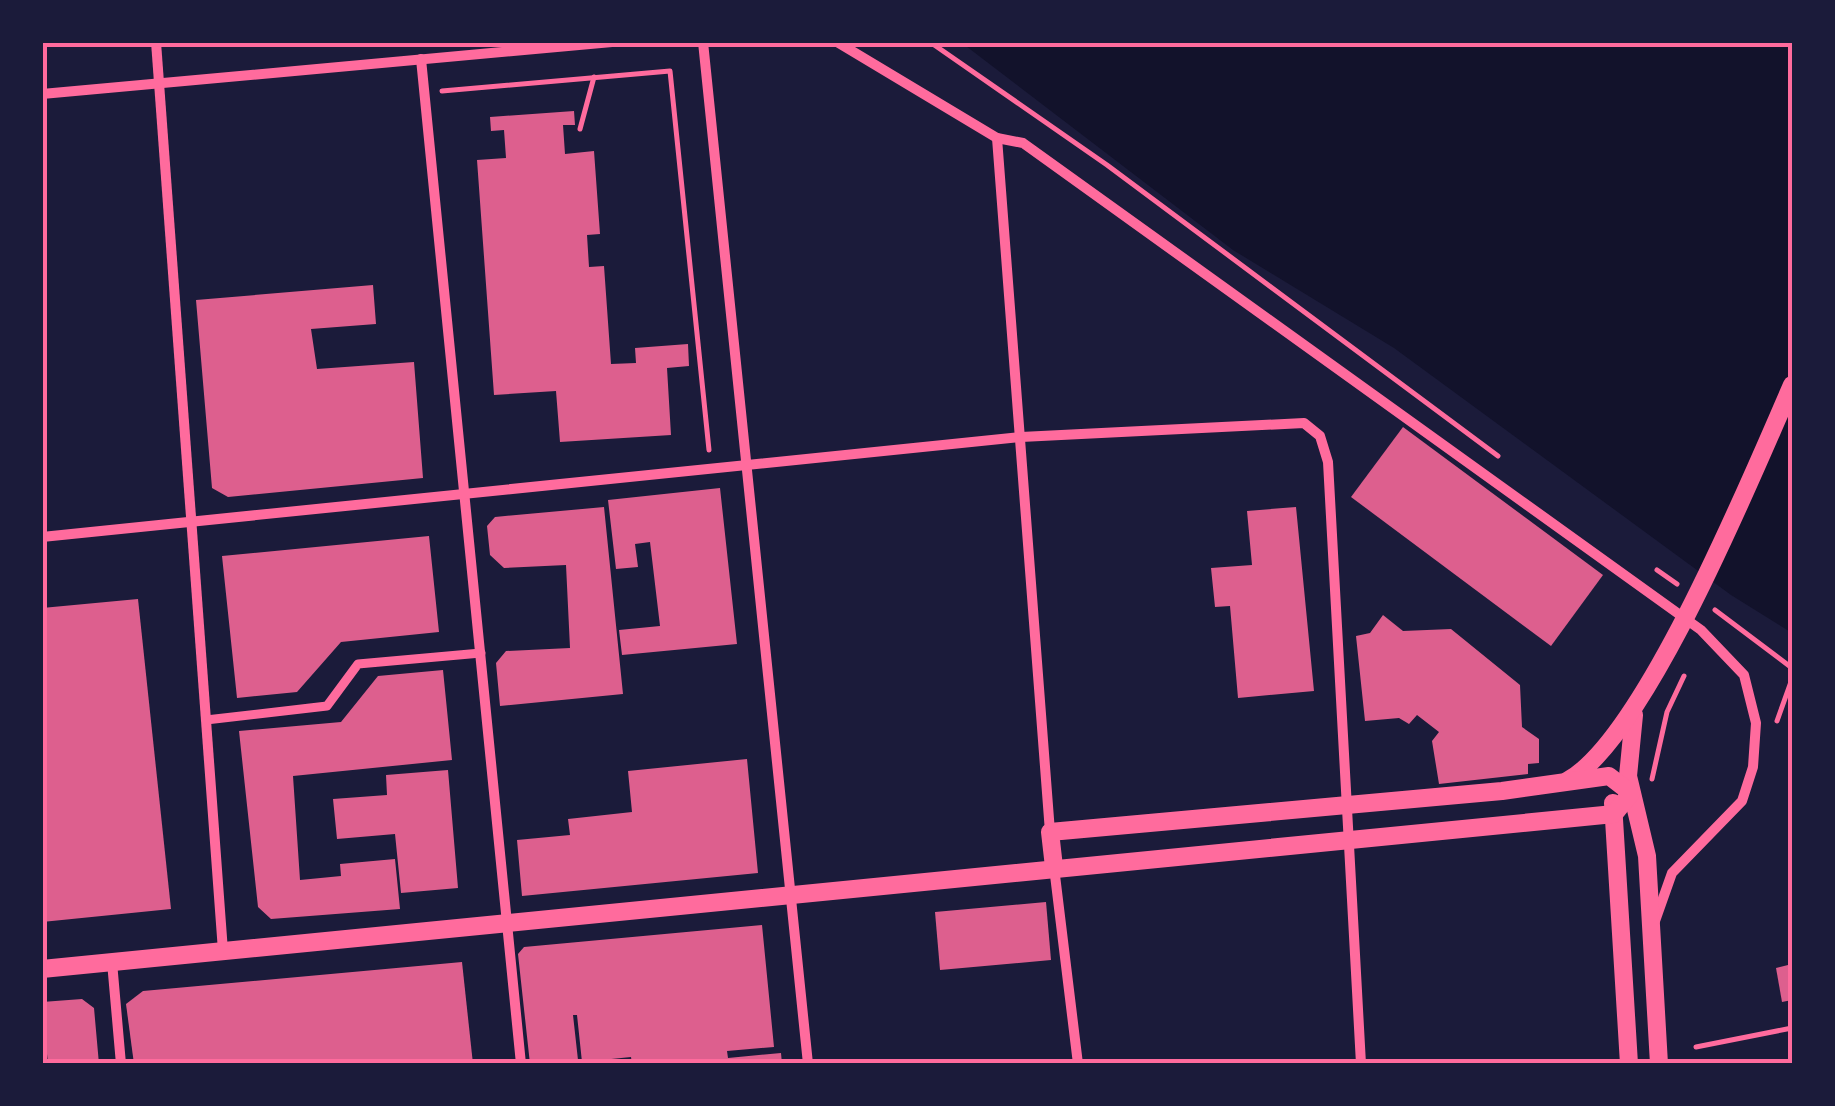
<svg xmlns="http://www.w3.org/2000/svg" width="1835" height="1106" font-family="'PT Sans',sans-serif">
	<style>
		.water { fill: #12122b }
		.building { fill: #dd5f8e }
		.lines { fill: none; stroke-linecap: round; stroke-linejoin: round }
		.path { stroke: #ff6b9d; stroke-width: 5 }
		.pedestrian { stroke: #ff6b9d; stroke-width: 9 }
		.minor { stroke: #ff6b9d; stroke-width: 10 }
		.tertiary { stroke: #ff6b9d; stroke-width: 18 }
		.neatline { fill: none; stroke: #ff6b9d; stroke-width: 4 }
	</style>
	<rect width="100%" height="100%" fill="#1b1b3a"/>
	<path class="water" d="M962,43h830v590l-61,-38 -337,-247 -161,-98z"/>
	<g class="building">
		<path d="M574,111l1,14h-12l2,29 29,-3 6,83 -13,1 2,32 15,-1 7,98 25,-1 -1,-15 53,-4 1,22 -22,2 4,67 -111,7 -4,-51 -62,4 -17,-235 29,-2 -2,-28 -13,1 -1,-14z"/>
		<path d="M373,285l3,39 -65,5 6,40 97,-7 9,116 -195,19 -16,-9 -16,-188z"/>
		<path d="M1403,427l200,148 -52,71 -200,-149z"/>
		<path d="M720,488l17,156 -115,11 -3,-25 41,-4 -10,-84 -15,2 3,23 -22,2 -8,-69z"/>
		<path d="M604,507l19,187 -123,12 -4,-43 10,-12 64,-3 -4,-83 -62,3 -14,-13 -3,-29 8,-9z"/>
		<path d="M1296,507l18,184 -76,7 -8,-92 -15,1 -4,-39 41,-3 -5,-54z"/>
		<path d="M429,536l10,96 -98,10 -44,50 -60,6 -15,-142z"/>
		<path d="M138,599l33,310 -129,13v-314z"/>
		<path d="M1383,615l20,16 48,-2 69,56 2,42 17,12v24l-11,1v10l-89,10 -7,-43 7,-9 -22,-17 -8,9 -10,-6 -34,3 -9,-85 14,-3z"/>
		<path d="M443,670l9,90 -159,16 7,104 41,-4 -1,-12 55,-5 5,50 -129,10 -13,-12 -19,-176 102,-9 37,-46z"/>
		<path d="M747,759l11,114 -236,23 -5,-56 53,-5 -2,-16 64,-7 -4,-41z"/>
		<path d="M448,770l10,118 -57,5 -6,-59 -58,5 -4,-40 54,-4 -1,-20z"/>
		<path d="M1046,902l5,58 -111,10 -5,-58z"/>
		<path d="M762,925l12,122 -47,4 1,7 53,-5 1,11h-150l-1,-7 -49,5 -5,-47h-4l5,45 -48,4 -12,-110 6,-7z"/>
		<path d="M462,962l11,102h-339l-8,-60 17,-13z"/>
		<path d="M1792,964v36l-10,2 -6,-34z"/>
		<path d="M82,999l12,9 5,56h-51l-1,-10 -5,1v-53z"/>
	</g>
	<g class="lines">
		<g class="path">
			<path d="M930,42l177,123 391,291"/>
			<path d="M442,91l228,-20 39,379"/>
			<path d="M580,129l14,-52"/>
			<path d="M1657,570l20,14"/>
			<path d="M1715,610l77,58"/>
			<path d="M1777,721l15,-42"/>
			<path d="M1652,779l15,-67 17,-36"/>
			<path d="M1696,1047l96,-19"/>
		</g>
		<path class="pedestrian" d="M206,720l121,-14 31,-42 123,-11"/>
		<g class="minor">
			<path d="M156,42l67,909"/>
			<path d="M703,42l105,1022"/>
			<path d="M837,42l160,96 26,5 678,487 43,45 12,48 -3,44 -11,34 -70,72 -17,48"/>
			<path d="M421,59l100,1005"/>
			<path d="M42,94l570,-52"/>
			<path d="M997,138l53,694"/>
			<path d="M42,537l979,-100 283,-14 16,13 8,26 33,602"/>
			<path d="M1054,867l24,197"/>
			<path d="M112,962l9,102"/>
		</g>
		<g class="tertiary">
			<path d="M1634,715l-6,61 19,80 12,208"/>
			<path d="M1567,781c78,-42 186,-308 225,-396"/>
			<path d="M1613,803l16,261"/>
			<path d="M42,969l1572,-155 17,-21 -22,-17 -107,15 -452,41 4,35"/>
		</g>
	</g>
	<rect width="1835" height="1106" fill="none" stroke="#1b1b3a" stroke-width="90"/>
	<rect x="45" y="45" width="1745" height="1016" class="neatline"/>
</svg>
